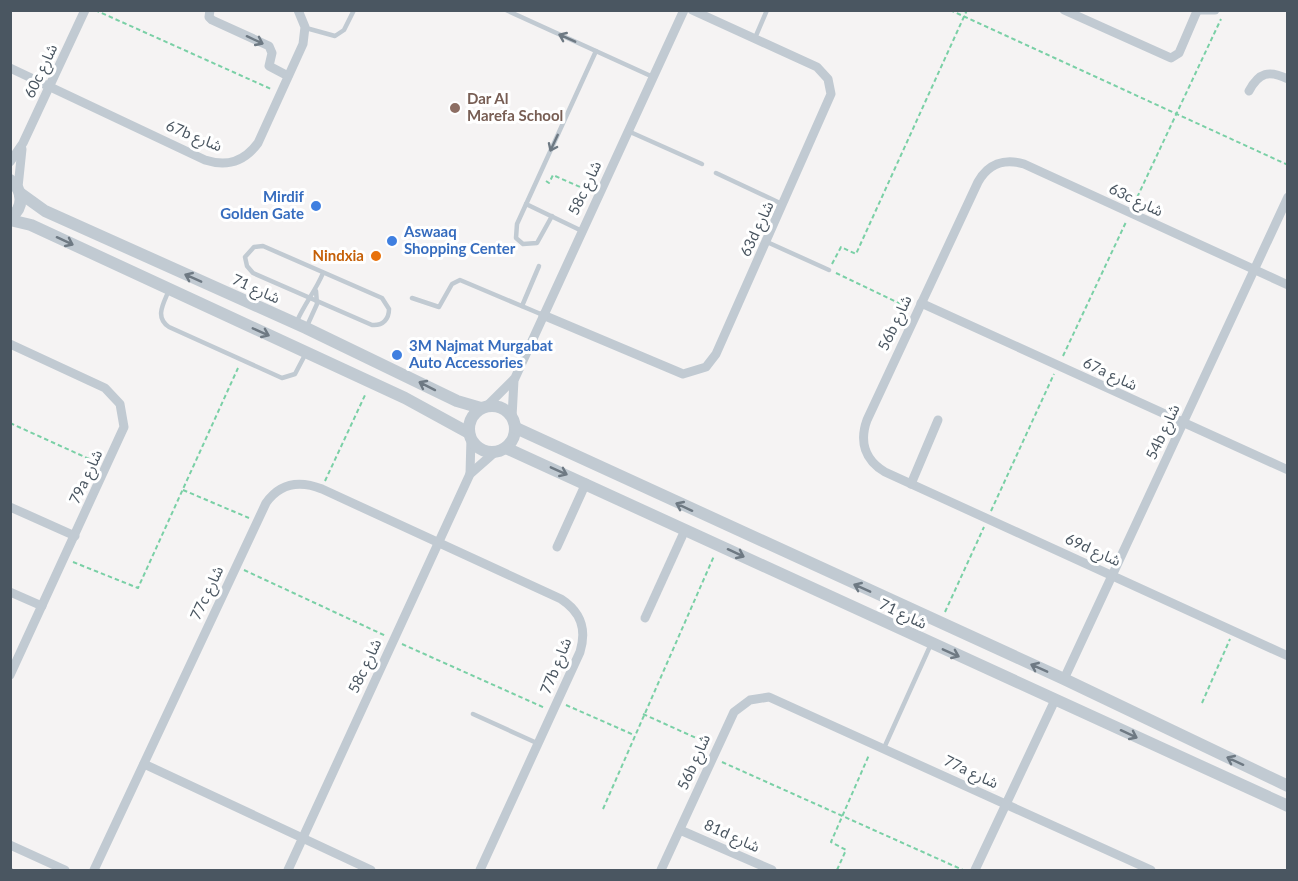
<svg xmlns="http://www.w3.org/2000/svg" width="1298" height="881" font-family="Lato,'Noto Sans Arabic',sans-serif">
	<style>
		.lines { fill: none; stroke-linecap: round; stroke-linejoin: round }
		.path { stroke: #7ad0a6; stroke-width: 2; stroke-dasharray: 4.5 3; stroke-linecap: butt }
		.service { stroke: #c1cad2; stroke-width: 4.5 }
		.minor { stroke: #c1cad2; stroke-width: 9 }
		.tertiary { stroke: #c1cad2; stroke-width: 12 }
		.oneway { stroke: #6e7983 }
		.education-dot { fill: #8d6e63; stroke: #fff; stroke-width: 2 }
		.shop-dot { fill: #3f7fe0; stroke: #fff; stroke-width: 2 }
		.food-dot { fill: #e8710a; stroke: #fff; stroke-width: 2 }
		.labels { text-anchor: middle; stroke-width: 6; stroke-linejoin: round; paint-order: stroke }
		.street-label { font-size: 15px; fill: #4a5661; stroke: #fff }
		.education-label { font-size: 15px; font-weight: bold; fill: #785e54; stroke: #fff; text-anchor: start }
		.shop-label { font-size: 15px; font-weight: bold; fill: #366cbe; stroke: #fff; text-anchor: start }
		.food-label { font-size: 15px; font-weight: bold; fill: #c56008; stroke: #fff; text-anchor: end }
	</style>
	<rect width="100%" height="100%" fill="#f5f3f3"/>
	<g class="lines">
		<g class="path">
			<path d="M95,10l176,79"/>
			<path d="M950,10l338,155"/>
			<path d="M546,181l3,2 4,-8 36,16"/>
			<path d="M1134,204l87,-185"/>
			<path d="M832,264l9,-17 15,7 111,-244"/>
			<path d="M836,273l73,35"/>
			<path d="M1063,356l63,-134"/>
			<path d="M10,423l88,40"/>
			<path d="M325,481l41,-88"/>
			<path d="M183,490l66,28"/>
			<path d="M991,511l63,-137"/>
			<path d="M73,562l65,26 100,-220"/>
			<path d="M244,570l142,66"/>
			<path d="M945,612l39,-85"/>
			<path d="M402,644l143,64"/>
			<path d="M1202,703l28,-64"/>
			<path d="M566,705l68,30"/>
			<path d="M643,714l62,28 -5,10 3,2"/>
			<path d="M722,762l241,108"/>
			<path d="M603,809l111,-253"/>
			<path d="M837,870l9,-20 -15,-8 38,-87"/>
		</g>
		<g class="service">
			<path d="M506,10l147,67"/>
			<path d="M306,28l29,8 9,-6 10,-20"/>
			<path d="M755,38l12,-28"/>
			<path d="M628,131l74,33"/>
			<path d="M716,173l66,31"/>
			<path d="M526,204l56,27"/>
			<path d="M552,216l-15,27 -14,1 -7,-6 1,-14 79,-173"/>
			<path d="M767,242l62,28"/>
			<path d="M263,246l119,52 7,11c0,10 -6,17 -17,16l-119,-52 -6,-7 -2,-9 9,-10z"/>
			<path d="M169,290c-5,13 -15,27 0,37l113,51 13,-4 11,-21"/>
			<path d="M412,298l27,9 13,-23 8,-4 83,35"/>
			<path d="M522,306l17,-40"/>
			<path d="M297,321c8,-18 19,-31 26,-48"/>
			<path d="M307,326l10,-22 -1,-13"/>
			<path d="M473,714l66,30"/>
			<path d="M884,748l47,-104"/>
			<path d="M10,870h1"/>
		</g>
		<g class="minor">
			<path d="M210,10l-1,7 3,3 57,26 3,7 -3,13 19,10"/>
			<path d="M1064,10l107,48 8,-5 18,-42"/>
			<path d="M1197,10h18"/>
			<path d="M10,68l195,92c22,7 39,2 53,-17l45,-99 2,-17 -7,-17"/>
			<path d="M1249,91c10,-19 20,-21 39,-12"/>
			<path d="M10,162l13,-19 62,-133"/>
			<path d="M18,187l4,-38"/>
			<path d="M1288,285l-264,-121c-20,-6 -36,0 -46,18l-111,238c-8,22 -2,40 18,52l403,184"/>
			<path d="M921,303l367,167"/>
			<path d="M543,315l140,59 23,-7 10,-13 115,-260 -3,-15 -11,-12 -125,-57"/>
			<path d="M10,344l95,44 15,16 4,23 -114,248"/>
			<path d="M487,406l28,-28 169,-368"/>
			<path d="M512,417l2,-37"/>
			<path d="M470,474l1,-36"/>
			<path d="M911,484l27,-64"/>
			<path d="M10,507l65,29"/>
			<path d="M557,547l29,-64"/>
			<path d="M10,592l32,14"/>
			<path d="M645,618l40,-88"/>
			<path d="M1064,679l224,-482"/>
			<path d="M144,764l227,106"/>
			<path d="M680,830l92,40"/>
			<path d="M10,845l55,25"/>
			<path d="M94,870l172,-367c14,-20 33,-23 56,-14l239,110c20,13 26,30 19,53l-100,218"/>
			<path d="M288,870l182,-396 25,-22"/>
			<path d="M661,870l73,-158 16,-12 19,-3 382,173"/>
			<path d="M975,870l80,-170"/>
		</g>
		<g class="tertiary">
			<path d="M10,180c14,11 14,28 0,38"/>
			<path d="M20,193l25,18 261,117 151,73 24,7"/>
			<path d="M10,220l21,5 374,173 64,35"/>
			<circle cx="492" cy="429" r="23"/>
			<path d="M516,428l548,251 224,107"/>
			<path d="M506,448l782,358"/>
		</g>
	</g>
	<defs><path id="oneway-shaft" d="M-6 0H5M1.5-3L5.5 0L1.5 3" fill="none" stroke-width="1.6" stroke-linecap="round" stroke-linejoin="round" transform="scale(1.5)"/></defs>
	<g class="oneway">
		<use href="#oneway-shaft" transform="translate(567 38) rotate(-156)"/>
		<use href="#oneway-shaft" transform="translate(255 40) rotate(25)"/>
		<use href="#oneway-shaft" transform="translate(554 143) rotate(115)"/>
		<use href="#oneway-shaft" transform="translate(65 241) rotate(25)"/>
		<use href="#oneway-shaft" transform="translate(193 278) rotate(-156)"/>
		<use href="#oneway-shaft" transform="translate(261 332) rotate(24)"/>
		<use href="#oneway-shaft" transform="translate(427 386) rotate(-153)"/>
		<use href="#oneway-shaft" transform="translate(559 471) rotate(24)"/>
		<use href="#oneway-shaft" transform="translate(684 507) rotate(-155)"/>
		<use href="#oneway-shaft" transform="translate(736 553) rotate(25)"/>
		<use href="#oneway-shaft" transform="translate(862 588) rotate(-156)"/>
		<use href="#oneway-shaft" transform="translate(951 653) rotate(24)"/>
		<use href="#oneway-shaft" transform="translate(1039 668) rotate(-156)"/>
		<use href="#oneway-shaft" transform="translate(1129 734) rotate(25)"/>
		<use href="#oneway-shaft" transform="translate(1235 761) rotate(-155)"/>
	</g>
	<circle class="education-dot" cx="455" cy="108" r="6"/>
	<g class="shop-dot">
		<circle cx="316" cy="206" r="6"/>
		<circle cx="392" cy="241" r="6"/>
		<circle cx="397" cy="355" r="6"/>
	</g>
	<circle class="food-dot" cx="376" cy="256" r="6"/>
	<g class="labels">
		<g class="street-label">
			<text transform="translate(41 71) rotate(-65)" y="5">60c شارع</text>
			<text transform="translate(194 136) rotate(22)" y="5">67b شارع</text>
			<text transform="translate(585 188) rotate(-65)" y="5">58c شارع</text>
			<text transform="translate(1136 200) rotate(25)" y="5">63c شارع</text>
			<text transform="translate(757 229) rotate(-65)" y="5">63d شارع</text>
			<text transform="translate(256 289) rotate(24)" y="5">شارع 71</text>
			<text transform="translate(895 323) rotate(-65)" y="5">56b شارع</text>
			<text transform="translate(1110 374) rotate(25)" y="5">67a شارع</text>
			<text transform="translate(1163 432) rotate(-65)" y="5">54b شارع</text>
			<text transform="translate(86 477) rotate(-65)" y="5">79a شارع</text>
			<text transform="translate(1093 550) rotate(24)" y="5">69d شارع</text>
			<text transform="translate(207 593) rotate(-65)" y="5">77c شارع</text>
			<text transform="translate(903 614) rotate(25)" y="5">شارع 71</text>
			<text transform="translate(365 666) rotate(-65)" y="5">58c شارع</text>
			<text transform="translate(556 666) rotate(-68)" y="5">77b شارع</text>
			<text transform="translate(694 762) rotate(-66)" y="5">56b شارع</text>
			<text transform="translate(971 772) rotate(25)" y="5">77a شارع</text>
			<text transform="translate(732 836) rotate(24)" y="5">81d شارع</text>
		</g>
		<g class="education-label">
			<text x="467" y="104">Dar Al<tspan x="467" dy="17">Marefa School</tspan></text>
		</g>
		<g class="shop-label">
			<text x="304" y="202" text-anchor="end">Mirdif<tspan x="304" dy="17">Golden Gate</tspan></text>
			<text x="404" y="237">Aswaaq<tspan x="404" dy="17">Shopping Center</tspan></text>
			<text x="409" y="351">3M Najmat Murgabat<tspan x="409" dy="17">Auto Accessories</tspan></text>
		</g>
		<g class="food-label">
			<text x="364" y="261">Nindxia</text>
		</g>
	</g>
	<rect width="1298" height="881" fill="none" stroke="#4a5661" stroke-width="24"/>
</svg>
